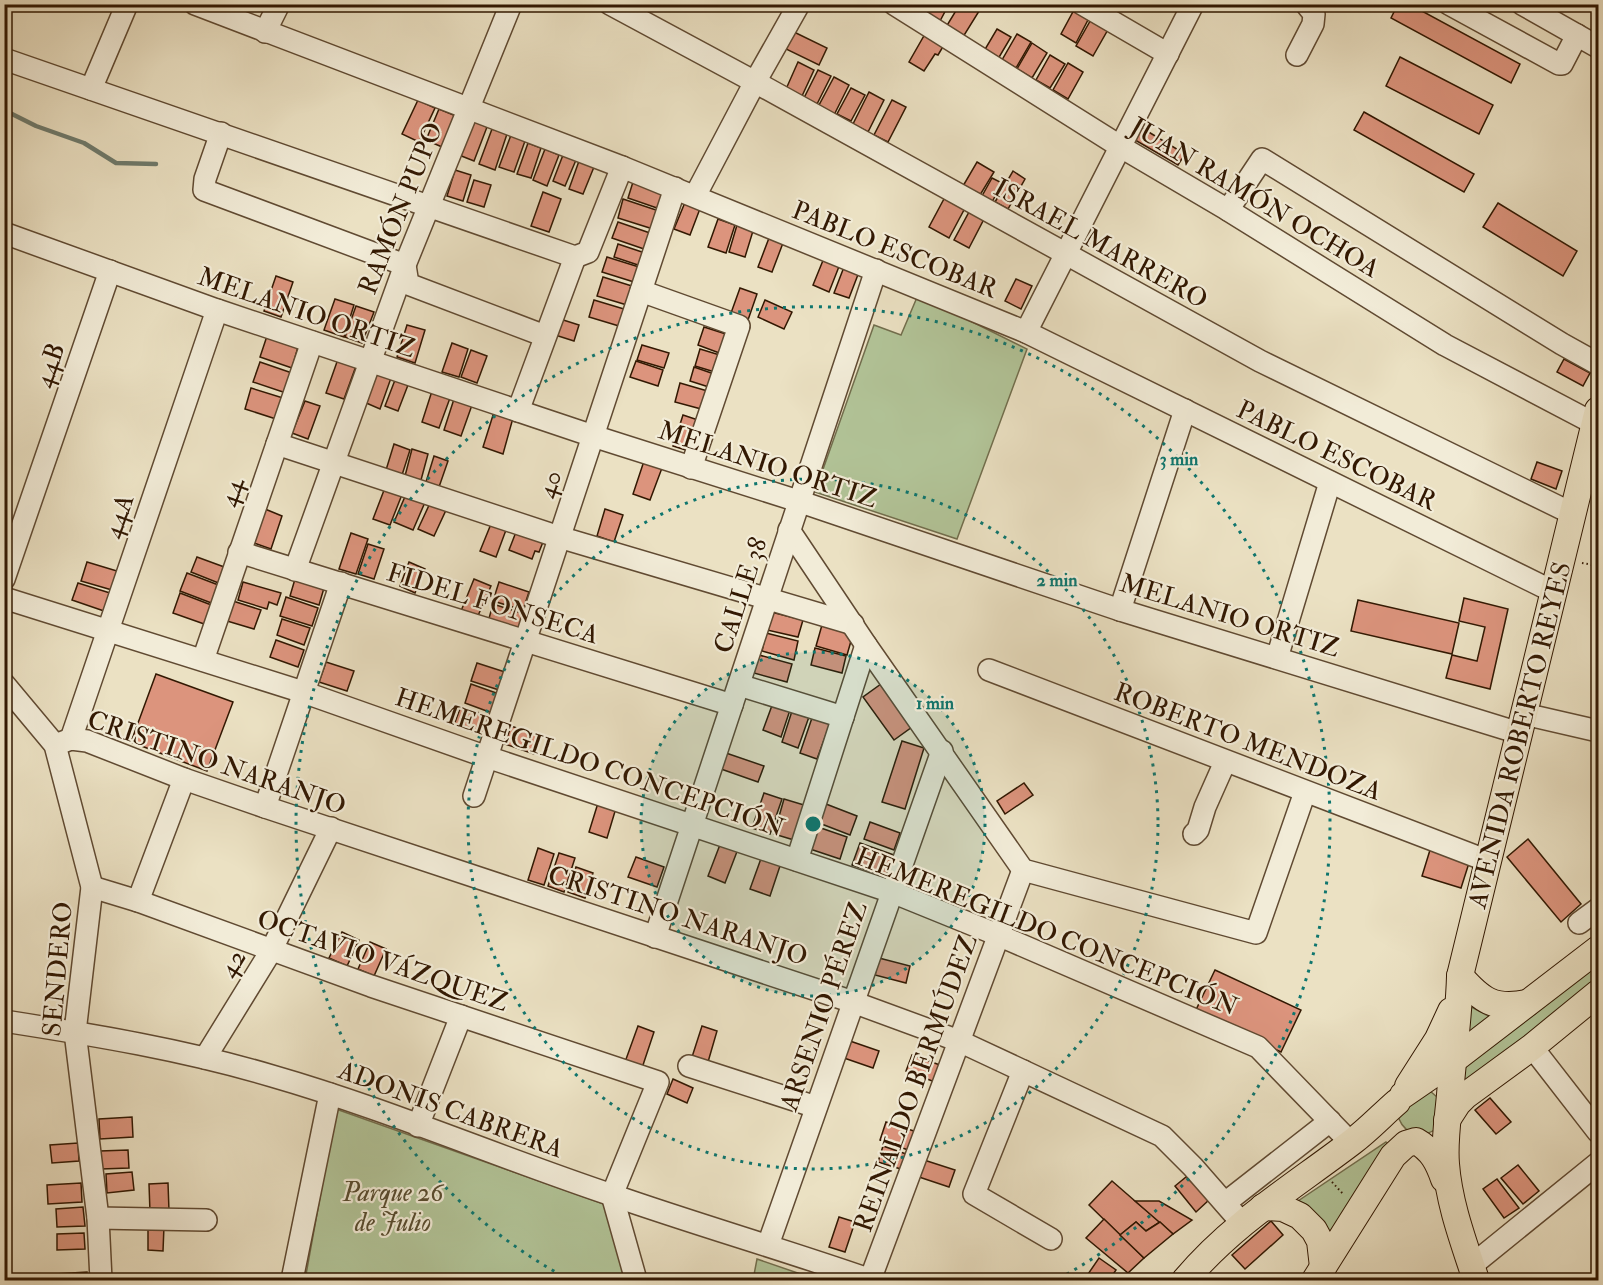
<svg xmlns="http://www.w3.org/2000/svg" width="1603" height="1285" font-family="'IM FELL Double Pica',serif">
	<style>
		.green { fill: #b2c498; stroke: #726e4d; stroke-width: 1.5 }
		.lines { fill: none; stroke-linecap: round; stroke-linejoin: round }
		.stream { stroke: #6f7b6d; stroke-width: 4.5 }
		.building { fill: #dc947d; stroke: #321802; stroke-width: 1.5 }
		.minor-casing { stroke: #604a32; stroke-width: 24 }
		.major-casing { stroke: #321802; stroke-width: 28 }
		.path { stroke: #321802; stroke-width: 2; stroke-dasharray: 1.5 3; stroke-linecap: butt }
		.minor { stroke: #f2ecd8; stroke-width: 21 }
		.major { stroke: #ebe1c3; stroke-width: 26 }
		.ring { fill: none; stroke: #0f766e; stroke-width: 3; stroke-dasharray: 3 6 }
		.labels { text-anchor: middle; stroke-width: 4.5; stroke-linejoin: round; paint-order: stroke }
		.street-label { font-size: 26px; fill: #321802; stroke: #f2ecd8 }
		.park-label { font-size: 26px; font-style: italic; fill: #584c2f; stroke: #f2ecd8 }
		.centre { fill: #0f766e; stroke: #f2ecd8; stroke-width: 3 }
		.ring-label { font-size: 18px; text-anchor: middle; font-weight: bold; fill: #0f766e; stroke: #f2ecd8; stroke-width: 4.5; stroke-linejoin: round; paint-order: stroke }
	</style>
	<rect width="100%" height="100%" fill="#ebe1c3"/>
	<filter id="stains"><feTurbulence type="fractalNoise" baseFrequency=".00333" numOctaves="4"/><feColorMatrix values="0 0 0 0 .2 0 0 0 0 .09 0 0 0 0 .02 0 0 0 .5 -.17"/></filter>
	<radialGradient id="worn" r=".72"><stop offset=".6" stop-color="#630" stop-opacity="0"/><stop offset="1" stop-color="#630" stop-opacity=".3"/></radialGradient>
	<g class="green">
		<path d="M918,295l109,54 -70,190 -142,-47 59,-167 27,10z"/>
		<path d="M1598,963v17l-141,109v-17z"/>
		<path d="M1464,1003l28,15 -32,27z"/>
		<path d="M1430,1091l7,6 -1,32c-18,12 -35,3 -39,-17z"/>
		<path d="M336,1109l268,95 22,76h-321z"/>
		<path d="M1386,1142l4,3 -57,90 -38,-32z"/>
		<path d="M757,1259l61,21h-65z"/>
	</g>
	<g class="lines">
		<path class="stream" d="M4,110l32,16 48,17 32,20 40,1"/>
	</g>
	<g class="building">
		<path d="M813,4h14l-4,7z"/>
		<path d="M929,4h20l-9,17 -15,-9z"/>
		<path d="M960,4h15l6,4 -18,29 -17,-10z"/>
		<path d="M1398,4h11l111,60 -9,19 -120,-65z"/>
		<path d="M1075,8l15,8 -14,27 -15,-9z"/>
		<path d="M1093,16l17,10 -17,30 -17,-10z"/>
		<path d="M997,29l14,8 -13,22 -14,-8z"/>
		<path d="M794,32l33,16 -8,17 -33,-16z"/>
		<path d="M925,34l19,11 -6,10 -3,-1 -11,17 -15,-9z"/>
		<path d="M1017,34l14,8 -15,26 -14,-8z"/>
		<path d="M1032,43l15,10 -15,25 -15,-9z"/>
		<path d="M1050,55l15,9 -15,24 -14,-8z"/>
		<path d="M1400,57l93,48 -14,29 -93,-48z"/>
		<path d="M798,62l16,8 -12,26 -16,-7z"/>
		<path d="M1068,63l15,9 -15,27 -15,-9z"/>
		<path d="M818,70l13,6 -14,28 -13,-6z"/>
		<path d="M834,77l15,8 -15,30 -16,-8z"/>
		<path d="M851,88l14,7 -14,26 -14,-7z"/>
		<path d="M869,92l15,8 -16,32 -15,-8z"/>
		<path d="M418,100l17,8 -16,34 -17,-8z"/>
		<path d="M892,100l14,7 -18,35 -14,-7z"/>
		<path d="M439,109l17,7 -14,31 -16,-7z"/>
		<path d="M1364,112l110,62 -10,18 -110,-62z"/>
		<path d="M473,121l14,6 -13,34 -15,-6z"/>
		<path d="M1142,128l43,26 -7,11 -43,-25z"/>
		<path d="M492,129l15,5 -12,36 -16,-6z"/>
		<path d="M511,135l14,6 -11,31 -15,-5z"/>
		<path d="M528,143l13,5 -10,30 -14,-4z"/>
		<path d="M545,149l14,6 -12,31 -14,-6z"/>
		<path d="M563,155l13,5 -11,26 -12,-5z"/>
		<path d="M579,161l15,6 -11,27 -14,-5z"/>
		<path d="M977,162l17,10 -14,23 -17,-9z"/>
		<path d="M455,170l16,5 -8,26 -16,-5z"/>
		<path d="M1013,171l12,8 -17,30 -13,-7z"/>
		<path d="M992,178l10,5 -10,19 -10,-6z"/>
		<path d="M474,180l17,5 -7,22 -17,-5z"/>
		<path d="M633,182l30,10 -6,16 -29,-10z"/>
		<path d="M543,192l18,7 -12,33 -18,-6z"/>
		<path d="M945,197l20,11 -16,30 -20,-11z"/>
		<path d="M623,199l36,12 -6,18 -35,-11z"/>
		<path d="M686,200l15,6 -11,29 -16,-6z"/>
		<path d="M1498,203l79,48 -14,25 -80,-49z"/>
		<path d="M969,212l15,7 -15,29 -15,-8z"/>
		<path d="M718,219l17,6 -9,28 -18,-6z"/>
		<path d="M618,222l32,11 -6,16 -32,-11z"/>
		<path d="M737,225l16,6 -8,26 -16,-5z"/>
		<path d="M769,238l14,5 -11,29 -14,-5z"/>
		<path d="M618,244l27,9 -4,13 -27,-9z"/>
		<path d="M607,257l32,10 -5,15 -32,-10z"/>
		<path d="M824,258l16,6 -11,28 -16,-7z"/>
		<path d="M844,267l15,5 -10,26 -15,-5z"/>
		<path d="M276,276l17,6 -12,35 -17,-6z"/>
		<path d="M603,277l29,9 -5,19 -30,-9z"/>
		<path d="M1016,279l16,7 -11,23 -16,-8z"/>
		<path d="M740,288l17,6 -9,26 -17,-7z"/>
		<path d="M335,299l19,6 -10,32 -20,-7z"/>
		<path d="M594,300l30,9 -5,17 -30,-9z"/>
		<path d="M765,300l27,12 -8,17 -26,-12z"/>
		<path d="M356,306l18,6 -12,31 -17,-6z"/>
		<path d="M557,318l22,7 -5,16 -22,-7z"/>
		<path d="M407,325l18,5 -10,33 -18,-6z"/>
		<path d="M704,327l25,8 -7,19 -24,-9z"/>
		<path d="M267,336l31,11 -6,21 -32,-11z"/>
		<path d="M452,343l16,6 -9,28 -17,-5z"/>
		<path d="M642,345l27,8 -5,15 -27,-8z"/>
		<path d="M700,349l23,7 -5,17 -23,-7z"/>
		<path d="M471,350l16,6 -10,27 -16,-6z"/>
		<path d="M338,359l18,7 -12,33 -18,-6z"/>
		<path d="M1564,359l26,14 -7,13 -26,-14z"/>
		<path d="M636,361l27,9 -5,16 -28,-9z"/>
		<path d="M260,362l32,11 -6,20 -33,-11z"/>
		<path d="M694,367l23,8 -5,13 -22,-7z"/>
		<path d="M376,372l15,6 -11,31 -16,-7z"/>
		<path d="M395,380l13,5 -10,26 -13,-5z"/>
		<path d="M680,383l31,9 -6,18 -30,-8z"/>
		<path d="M251,388l32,10 -7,21 -31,-10z"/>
		<path d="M432,391l18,7 -11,30 -17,-6z"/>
		<path d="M454,399l18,6 -11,31 -17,-6z"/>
		<path d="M305,401l15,5 -12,33 -16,-6z"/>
		<path d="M494,412l19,6 -10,36 -20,-7z"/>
		<path d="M683,415l18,6 -9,31 -19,-6z"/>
		<path d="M394,444l16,6 -8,25 -16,-5z"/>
		<path d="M412,449l16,5 -7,26 -16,-4z"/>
		<path d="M434,456l14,5 -9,26 -13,-5z"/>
		<path d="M644,461l18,7 -12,32 -17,-6z"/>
		<path d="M1537,462l25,9 -6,18 -25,-10z"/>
		<path d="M386,485l17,7 -13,33 -17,-6z"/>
		<path d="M407,492l19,8 -13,30 -19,-8z"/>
		<path d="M431,501l16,7 -13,28 -16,-7z"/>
		<path d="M265,509l17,7 -11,33 -17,-6z"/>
		<path d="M605,509l18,6 -9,27 -17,-6z"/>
		<path d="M491,524l15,6 -10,27 -16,-6z"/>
		<path d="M516,532l27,10 -4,10 -4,-1 -3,8 -23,-9z"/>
		<path d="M351,533l17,6 -12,35 -17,-5z"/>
		<path d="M368,544l16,5 -10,30 -16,-5z"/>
		<path d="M197,557l30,11 -6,16 -30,-12z"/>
		<path d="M87,562l30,9 -5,19 -31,-9z"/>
		<path d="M409,562l16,7 -10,24 -15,-7z"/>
		<path d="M187,573l34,13 -7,18 -34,-13z"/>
		<path d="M295,579l29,9 -5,17 -29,-9z"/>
		<path d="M474,579l17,7 -14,32 -16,-7z"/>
		<path d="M243,582l38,11 -4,12 -8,-3 -2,7 -29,-9z"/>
		<path d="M499,582l30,10 -6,18 -30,-9z"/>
		<path d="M78,583l32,10 -6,18 -32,-11z"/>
		<path d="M180,593l34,13 -7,19 -34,-12z"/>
		<path d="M286,597l32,11 -6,18 -32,-10z"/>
		<path d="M1464,598l44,11 -18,80 -44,-11 6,-23 25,6 8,-34 -26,-6z"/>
		<path d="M1358,600l101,23 -7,31 -101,-23z"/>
		<path d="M233,601l28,9 -7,19 -27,-8z"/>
		<path d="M493,604l31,10 -6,18 -30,-10z"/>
		<path d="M771,612l32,8 -5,17 -31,-7z"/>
		<path d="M282,619l28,9 -6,17 -27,-10z"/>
		<path d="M822,625l31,9 -6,21 -31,-9z"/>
		<path d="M766,633l32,8 -4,19 -32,-9z"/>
		<path d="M276,640l28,10 -6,17 -28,-10z"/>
		<path d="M815,648l31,8 -4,17 -31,-8z"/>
		<path d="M759,655l33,9 -5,18 -33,-9z"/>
		<path d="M326,662l28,9 -7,20 -28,-9z"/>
		<path d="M477,663l28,9 -6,18 -28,-9z"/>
		<path d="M156,674l77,28 -26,69 -76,-29z"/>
		<path d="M471,684l28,10 -7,19 -27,-10z"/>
		<path d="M881,684l31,43 -18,13 -31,-43z"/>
		<path d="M774,700l17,7 -10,30 -18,-7z"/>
		<path d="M461,706l29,11 -6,19 -30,-11z"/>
		<path d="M793,708l17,6 -12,34 -16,-6z"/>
		<path d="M813,715l18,6 -14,38 -17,-6z"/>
		<path d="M511,726l29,10 -6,18 -29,-10z"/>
		<path d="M902,741l22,7 -19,61 -23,-7z"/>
		<path d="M726,753l38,13 -6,16 -37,-13z"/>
		<path d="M1024,783l9,12 -28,19 -8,-13z"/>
		<path d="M764,793l18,6 -12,35 -18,-6z"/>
		<path d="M784,799l20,6 -10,35 -20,-6z"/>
		<path d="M598,803l18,5 -9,30 -18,-6z"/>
		<path d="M826,804l31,12 -7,19 -31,-12z"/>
		<path d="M870,822l30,11 -6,17 -30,-11z"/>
		<path d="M818,827l29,10 -7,22 -30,-10z"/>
		<path d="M1528,839l53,65 -20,18 -54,-65z"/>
		<path d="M721,842l17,7 -13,34 -17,-7z"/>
		<path d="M860,843l34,12 -7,22 -35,-12z"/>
		<path d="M538,848l16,6 -10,31 -16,-5z"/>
		<path d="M1430,850l39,13 -8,25 -39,-12z"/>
		<path d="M559,853l16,5 -11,34 -16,-6z"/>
		<path d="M763,853l19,7 -12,36 -20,-7z"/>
		<path d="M636,857l28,10 -7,20 -29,-10z"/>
		<path d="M576,867l17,6 -8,25 -17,-6z"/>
		<path d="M342,932l17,8 -12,26 -18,-8z"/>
		<path d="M370,942l16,7 -12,27 -16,-7z"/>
		<path d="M879,958l31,8 -4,17 -31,-8z"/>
		<path d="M1215,970l86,40 -20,42 -86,-40z"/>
		<path d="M638,1026l16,6 -12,36 -17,-6z"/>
		<path d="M702,1026l15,5 -9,31 -16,-5z"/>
		<path d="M850,1041l29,10 -6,17 -29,-10z"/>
		<path d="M912,1055l28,10 -5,17 -29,-11z"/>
		<path d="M673,1079l20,9 -6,15 -20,-9z"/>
		<path d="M1490,1098l21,24 -15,12 -21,-24z"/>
		<path d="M132,1117l1,20 -33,2 -1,-20z"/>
		<path d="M886,1122l31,10 -6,19 -31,-11z"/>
		<path d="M78,1143l1,18 -27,2 -2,-18z"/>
		<path d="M883,1146l26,9 -5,15 -26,-8z"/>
		<path d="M128,1150l1,18 -28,1 -1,-18z"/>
		<path d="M924,1160l31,10 -6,17 -30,-10z"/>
		<path d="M1518,1165l21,26 -16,13 -22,-26z"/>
		<path d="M132,1172l2,18 -27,3 -1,-19z"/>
		<path d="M1186,1177l24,22 -14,13 -21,-26z"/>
		<path d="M1497,1179l22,29 -15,10 -21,-29z"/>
		<path d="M1112,1181l23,20 25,21 -14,9 -10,-9 -16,13 -31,-30z"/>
		<path d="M81,1183l1,19 -34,2 -1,-19z"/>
		<path d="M168,1183l1,28 -19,1 -1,-28z"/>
		<path d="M1135,1201h24l33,19 -19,14z"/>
		<path d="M83,1207l2,19 -28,1 -1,-18z"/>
		<path d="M839,1217l16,5 -10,30 -16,-5z"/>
		<path d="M1104,1219l40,39 -16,15 -42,-35z"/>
		<path d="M1271,1221l12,14 -38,34 -13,-14z"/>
		<path d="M1136,1222l10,9 14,-9 13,12 -29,24 -24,-23z"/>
		<path d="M148,1225l16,1 -1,25 -15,-1z"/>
		<path d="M84,1233l1,16 -28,1v-16z"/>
		<path d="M1099,1258l17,12 -7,10h-25z"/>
		<path d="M87,1272v8h-32v-6z"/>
	</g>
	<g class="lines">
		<g class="minor-casing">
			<g id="minor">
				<path d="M195,4l427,163 404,165 528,260"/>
				<path d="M610,4l145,78 505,279 313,153"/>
				<path d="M894,4l227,143 107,63 217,135 150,79"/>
				<path d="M1082,4l86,50"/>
				<path d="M1449,4l110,60h3l15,-29"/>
				<path d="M1522,4l76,43"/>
				<path d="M265,32l14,-28"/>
				<path d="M1297,55l16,-31 1,-10 -8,-10"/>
				<path d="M4,59l571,198 13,-5 34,-85"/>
				<path d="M91,89l36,-85"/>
				<path d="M221,133l-16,46 -1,11 201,75 3,19 137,52"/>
				<path d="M695,196l60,-114 44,-78"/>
				<path d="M1228,210l34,-51 300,185 36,20"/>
				<path d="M4,233l213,77 376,126 205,65 322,109 399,123"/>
				<path d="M641,291l98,35 -48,142"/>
				<path d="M1026,332l167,-328"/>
				<path d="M518,411l57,-154"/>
				<path d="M277,444l282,93 294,87"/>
				<path d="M789,530l77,115 157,225 233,63 49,-141"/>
				<path d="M239,552l493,153"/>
				<path d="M295,570l110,-305 106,-261"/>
				<path d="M4,579l106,-308"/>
				<path d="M4,598l299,94 184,65 405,135 106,43 260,112 93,96"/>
				<path d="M1120,610l65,-200"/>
				<path d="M1277,658l53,-176"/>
				<path d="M203,660l109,-318"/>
				<path d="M989,670l499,191"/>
				<path d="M4,684l51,61 37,142 -17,145 23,186 3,62"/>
				<path d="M739,685l104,32"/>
				<path d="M1524,714l74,17"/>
				<path d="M71,739l146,-429"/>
				<path d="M55,745l16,-6 16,2 97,38 81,28 588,195 106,39 203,95 31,31 49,56"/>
				<path d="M474,796l201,-608"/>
				<path d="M265,807l76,-224"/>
				<path d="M1194,834l4,-4 7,-23 20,-45"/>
				<path d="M797,860l69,-215"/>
				<path d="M92,887l46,14 233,85 287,96 -46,113 24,85"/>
				<path d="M138,901l46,-122"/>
				<path d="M1579,923l19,-14"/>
				<path d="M655,937l221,-667"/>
				<path d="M4,1021c90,14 181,29 268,55 115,33 226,81 340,119 86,30 173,55 259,85"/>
				<path d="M1532,1047l66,85"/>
				<path d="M205,1058l66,-107 60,-123"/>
				<path d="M689,1066l127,41"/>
				<path d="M1023,1071l-49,123 77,45"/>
				<path d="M418,1126l43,-110"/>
				<path d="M1225,1203l105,-82"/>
				<path d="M98,1218l108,2"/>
				<path d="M768,1245l174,-494"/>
				<path d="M1471,1266l127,-103"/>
				<path d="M292,1280l38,-186"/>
				<path d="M870,1280l153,-410"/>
			</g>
		</g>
		<g class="major-casing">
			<g id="major">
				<path d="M1460,976c21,24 34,34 67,27"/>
				<path d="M1408,1086l30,-47 13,-28"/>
				<path d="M1403,1095l48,-33 147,-113"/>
				<path d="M1447,1120l11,-17 7,-7 67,-49 66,-54"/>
				<path d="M1263,1207l20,1 17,8 14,14 6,11 3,26"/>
				<path d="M1185,1280c48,-57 108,-93 167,-138 16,-12 30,-27 45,-40"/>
				<path d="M1315,1280l78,-124 13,-12 10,-3c16,9 22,21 28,38"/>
				<path d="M1476,1280c-12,-37 -27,-76 -30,-116 -2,-23 2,-46 4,-69 3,-40 9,-79 10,-119l138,-566"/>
			</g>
		</g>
		<g class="path">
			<path d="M1582,563l16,3"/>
			<path d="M1332,1182l12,13"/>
		</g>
		<use href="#minor" class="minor"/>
		<use href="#major" class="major"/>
	</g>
	<circle cx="813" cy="824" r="172" fill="#0f766e" fill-opacity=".12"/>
	<g class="ring">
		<circle cx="813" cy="824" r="172"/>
		<circle cx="813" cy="824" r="345"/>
		<path d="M570 1280A517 517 0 1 1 1056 1280"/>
	</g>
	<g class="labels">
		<g class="street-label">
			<text transform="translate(1255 197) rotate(31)" y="9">JUAN RAMÓN OCHOA</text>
			<text transform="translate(400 208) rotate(-68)" y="9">RAMÓN PUPO</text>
			<text transform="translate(1101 243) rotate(29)" y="9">ISRAEL MARRERO</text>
			<text transform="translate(895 249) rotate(22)" y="9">PABLO ESCOBAR</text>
			<text transform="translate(307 312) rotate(19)" y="9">MELANIO ORTIZ</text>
			<text transform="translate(49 365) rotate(-71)" y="9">44B</text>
			<text transform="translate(1337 455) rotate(26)" y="9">PABLO ESCOBAR</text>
			<text transform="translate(768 464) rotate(18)" y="9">MELANIO ORTIZ</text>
			<text transform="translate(549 484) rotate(-72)" y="9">40</text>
			<text transform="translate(231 492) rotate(-71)" y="9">44</text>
			<text transform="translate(118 516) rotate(-71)" y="9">44A</text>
			<text transform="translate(740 595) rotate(-72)" y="9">CALLE 38</text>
			<text transform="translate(493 603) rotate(17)" y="9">FIDEL FONSECA</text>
			<text transform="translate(1230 615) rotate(17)" y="9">MELANIO ORTIZ</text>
			<text transform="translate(1519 735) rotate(-76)" y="9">AVENIDA ROBERTO REYES</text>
			<text transform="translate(1248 741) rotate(21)" y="9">ROBERTO MENDOZA</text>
			<text transform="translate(217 762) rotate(19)" y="9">CRISTINO NARANJO</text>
			<text transform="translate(590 762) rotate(19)" y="9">HEMEREGILDO CONCEPCIÓN</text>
			<text transform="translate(678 915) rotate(18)" y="9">CRISTINO NARANJO</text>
			<text transform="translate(1047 931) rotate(22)" y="9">HEMEREGILDO CONCEPCIÓN</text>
			<text transform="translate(383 960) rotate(19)" y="9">OCTAVIO VÁZQUEZ</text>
			<text transform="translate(232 963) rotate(-58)" y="9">42</text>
			<text transform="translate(57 969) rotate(-85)" y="9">SENDERO</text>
			<text transform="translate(823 1006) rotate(-71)" y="9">ARSENIO PÉREZ</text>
			<text transform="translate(915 1083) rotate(-70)" y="9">REINALDO BERMÚDEZ</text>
			<text transform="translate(451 1109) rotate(20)" y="9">ADONIS CABRERA</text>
		</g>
		<g class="park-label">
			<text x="393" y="1201">Parque 26<tspan x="393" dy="30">de Julio</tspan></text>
		</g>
	</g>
	<circle cx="813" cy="824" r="9" class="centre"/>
	<g class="ring-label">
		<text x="1179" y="465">3 min</text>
		<text x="1057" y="586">2 min</text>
		<text x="935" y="709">1 min</text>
	</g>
	<rect width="1603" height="1285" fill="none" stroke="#ebe1c3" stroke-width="24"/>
	<rect x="6" y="6" width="1591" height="1273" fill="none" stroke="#321802" stroke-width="3"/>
	<rect x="12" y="12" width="1579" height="1261" fill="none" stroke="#321802" stroke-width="1.5"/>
	<rect width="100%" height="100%" filter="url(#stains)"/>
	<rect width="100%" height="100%" fill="url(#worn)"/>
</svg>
